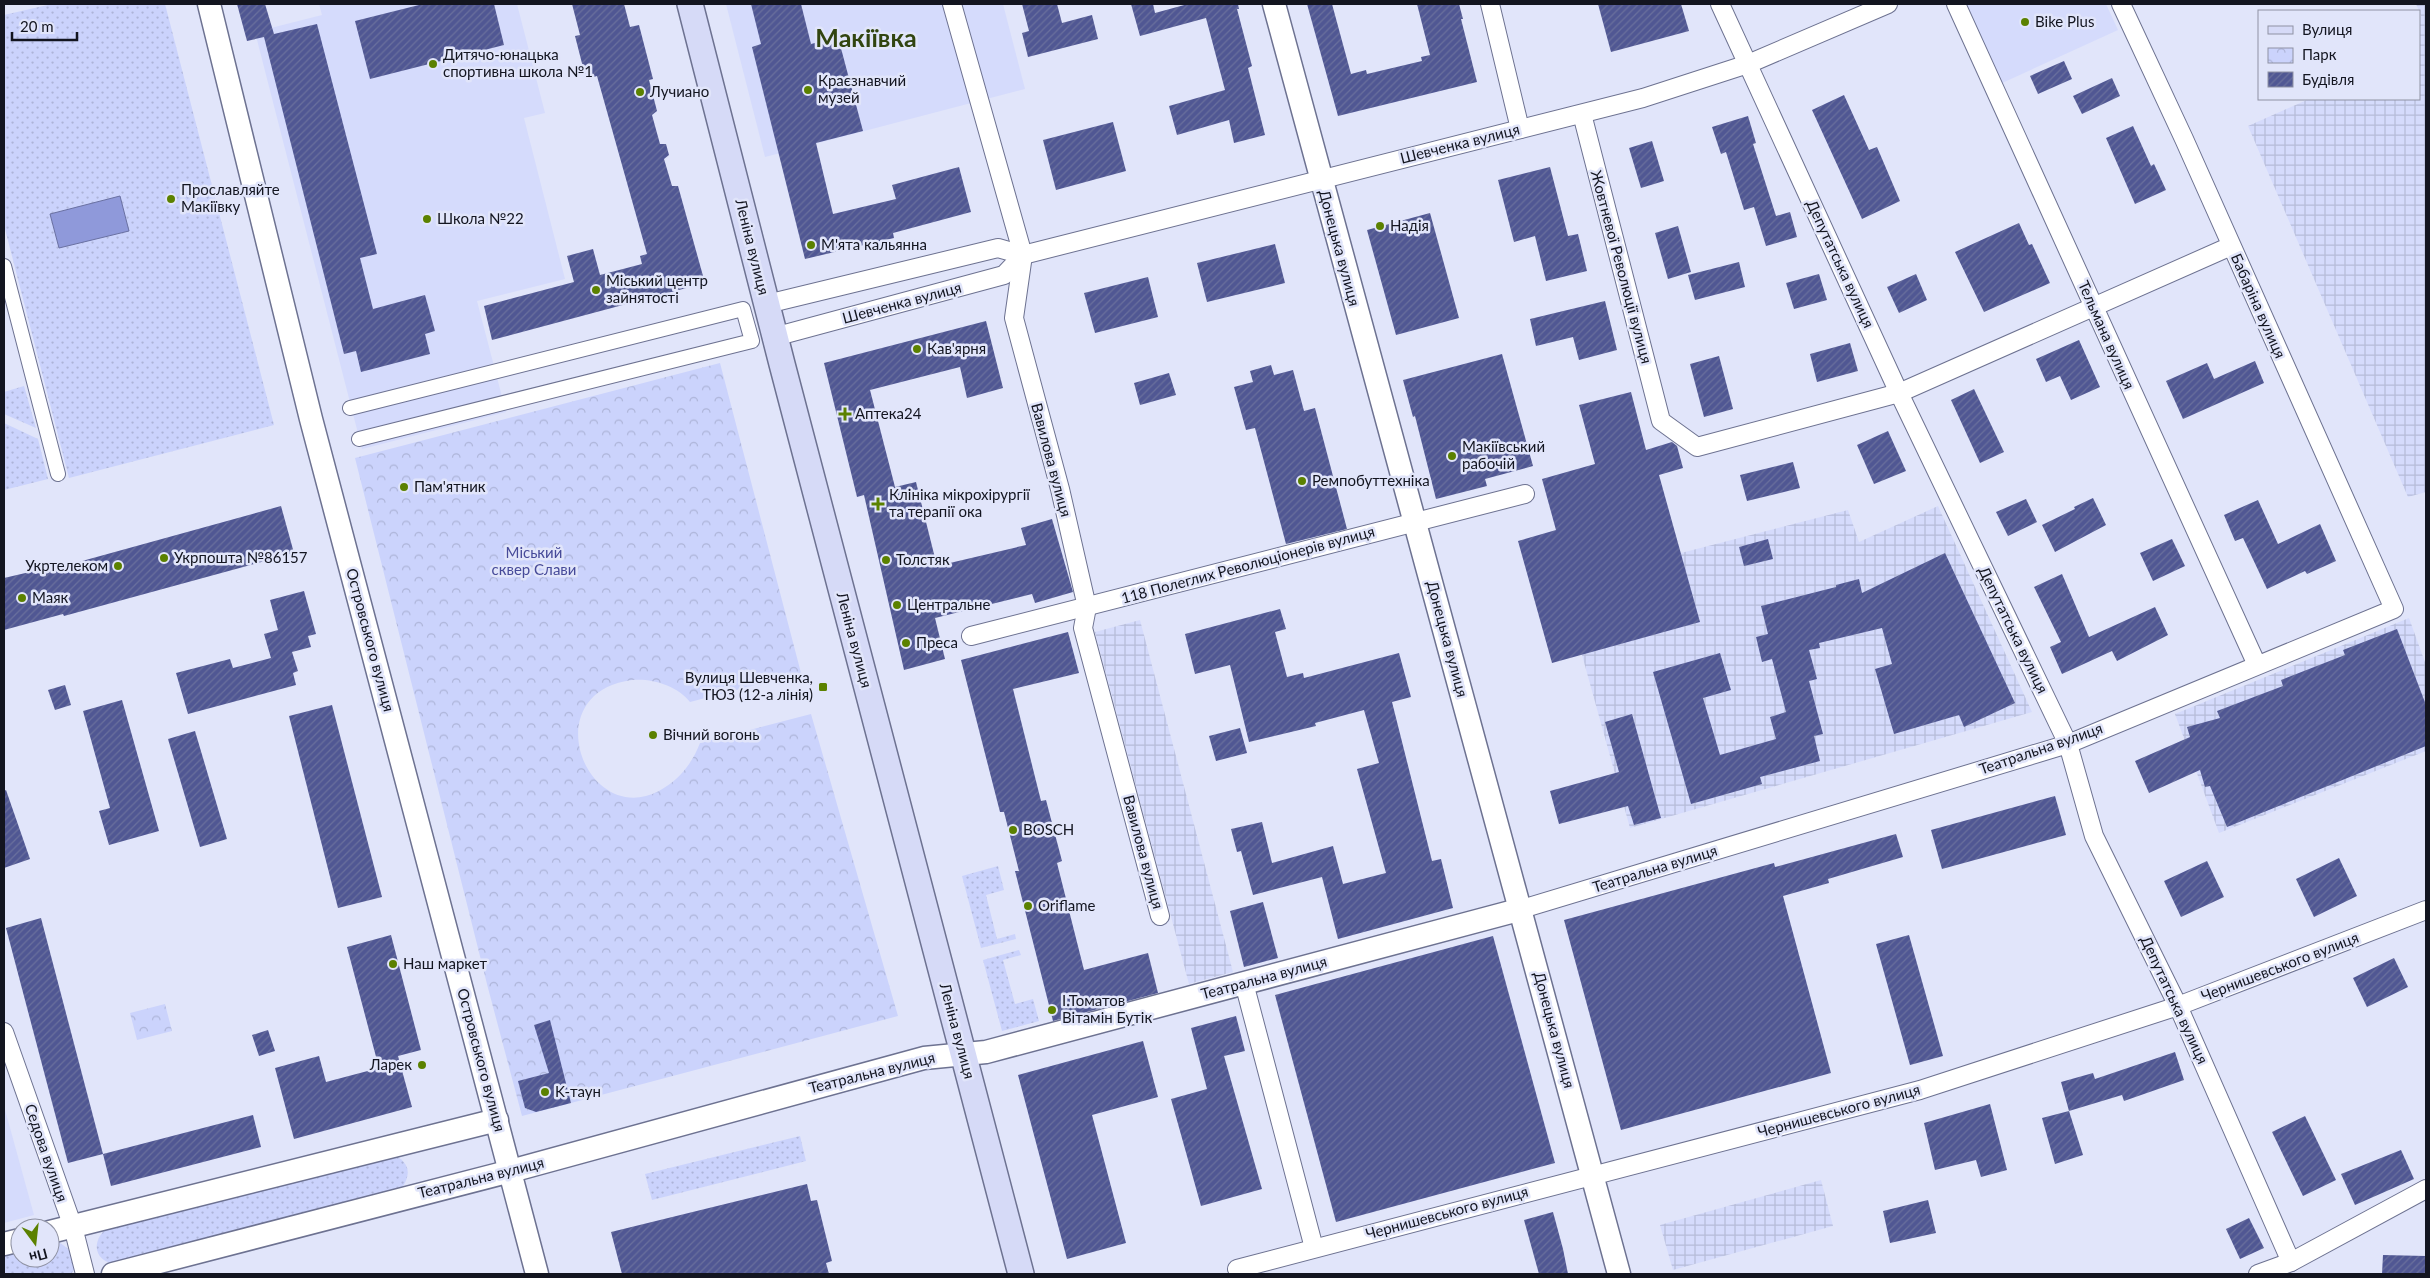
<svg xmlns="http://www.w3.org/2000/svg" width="2430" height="1278" font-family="Lato,sans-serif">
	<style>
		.built { fill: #d5dbfc }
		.industrial { fill: url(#industrial-grid) }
		.grass { fill: url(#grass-dots) }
		.park { fill: url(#park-crowns) }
		.water { fill: #8f99da; stroke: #6a71a2 }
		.building { fill: url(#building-hatch) }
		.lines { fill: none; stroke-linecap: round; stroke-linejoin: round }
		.pedestrian-casing { stroke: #6d7291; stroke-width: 16 }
		.minor-casing { stroke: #6d7291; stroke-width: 20 }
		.tertiary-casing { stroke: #6d7291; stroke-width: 25 }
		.secondary-casing { stroke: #6d7291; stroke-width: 28 }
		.pedestrian { stroke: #fff; stroke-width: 14 }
		.minor { stroke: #fff; stroke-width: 18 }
		.tertiary { stroke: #fff; stroke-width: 22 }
		.secondary { stroke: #d6daf7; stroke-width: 25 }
		.poi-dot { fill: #5b8100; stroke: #e1e5fa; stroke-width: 2 }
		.labels { text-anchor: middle; stroke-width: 5; stroke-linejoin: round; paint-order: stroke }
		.poi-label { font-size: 15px; fill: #131520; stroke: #e1e5fa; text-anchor: start }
		.street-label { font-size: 15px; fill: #131520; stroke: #e1e5fa }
		.park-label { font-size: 15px; fill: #464a99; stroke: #e1e5fa }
		.town-label { font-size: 25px; font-weight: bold; fill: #324510; stroke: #e1e5fa }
	</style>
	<defs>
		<pattern id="industrial-grid" width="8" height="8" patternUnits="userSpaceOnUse" patternTransform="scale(1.25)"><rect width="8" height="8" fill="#d5dbfc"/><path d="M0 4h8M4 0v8" fill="none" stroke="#b6bbd8"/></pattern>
		<pattern id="grass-dots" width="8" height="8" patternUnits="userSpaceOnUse" patternTransform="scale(1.25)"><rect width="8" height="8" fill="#cbd3fc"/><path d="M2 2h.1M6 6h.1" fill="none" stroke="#adb4d8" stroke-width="1.8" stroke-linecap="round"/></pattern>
		<pattern id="park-crowns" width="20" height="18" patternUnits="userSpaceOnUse" patternTransform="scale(1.25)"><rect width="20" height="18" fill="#cbd3fc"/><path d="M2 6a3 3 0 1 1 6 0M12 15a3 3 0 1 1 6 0" fill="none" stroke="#adb4d8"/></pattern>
		<pattern id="building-hatch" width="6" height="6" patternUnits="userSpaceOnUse" patternTransform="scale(1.25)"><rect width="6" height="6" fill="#505793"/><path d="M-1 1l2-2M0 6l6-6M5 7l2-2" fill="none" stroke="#6a709d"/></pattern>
	</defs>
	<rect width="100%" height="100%" fill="#e1e5fa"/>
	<g class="built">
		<path d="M319,4h198l28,109 -21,5 41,161 -88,22 29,111 -144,37 -107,-417 67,-17z"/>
		<path d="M726,4h277l22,85 -260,68z"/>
		<path d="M1963,4h143l12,26 -118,54z"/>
		<path d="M4,1106l30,109 -30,8z"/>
	</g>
	<g class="industrial">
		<path d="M2416,4h10v488l-18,5 -160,-371 61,-27h110v-82l2,-1z"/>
		<path d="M1938,506l94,206 -402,116 -48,-173 99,-102 167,-43 11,32z"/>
		<path d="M2409,618l17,47v86l-207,82 -44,-119z"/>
		<path d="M1140,620l93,352 -44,12 -94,-352z"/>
		<path d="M1821,1180l12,46 -160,44 -13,-45z"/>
	</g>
	<g class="grass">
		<path d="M52,4h113l109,421 -205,53 -65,-253v-210z"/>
		<path d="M24,386l12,42 -32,-14v-22z"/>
		<path d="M4,423l34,16 10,40 -44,11z"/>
		<path d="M998,866l6,24 -18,5 11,44 18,-5 1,5 -35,9 -19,-72z"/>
		<path d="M1019,950l2,5 -18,5 12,44 18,-5 6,22 -37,10 -19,-71z"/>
		<path d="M800,1136l6,25 -154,39 -7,-26z"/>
		<path d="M390,1153c21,9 22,21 10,38l-282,74c-25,-3 -28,-24 -9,-39z"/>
		<path d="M58,1242c12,6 24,19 13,32h-67v-19l16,-4v7h30v-14z"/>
	</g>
	<g class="park">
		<path d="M720,363l81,310 -111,29c-12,-16 -38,-24 -58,-22 -98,13 -46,149 27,111 20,-11 33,-27 41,-48l111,-29 87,302 -376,100 -34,-128 -133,-530z"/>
		<path d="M165,1004l7,27 -35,9 -7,-27z"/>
	</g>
	<path class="water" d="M120,196l9,35 -70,17 -9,-34z"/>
	<g class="building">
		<path d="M237,4h28l9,30 43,-10 60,230 -17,4 13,51 52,-14 10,36 -10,3 5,20 -69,18 -5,-21 -12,3 -80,-317 -17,4z"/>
		<path d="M423,4h71l10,41 -134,34 -15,-58z"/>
		<path d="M572,4h52l6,23 9,-2 14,54 -4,1 8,31 -5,4 8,29h6l3,11 -5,4 8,27h6l27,97 -213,57 -8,-34 90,-24 -7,-26 26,-7 7,26 42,-11 -2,-8 7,-2 -50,-178 -11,3 -11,-43 5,-1z"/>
		<path d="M751,4h50l10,40 27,-7 25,94 -47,12 17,71 63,-15 -4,-14 67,-18 12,45 -78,21 1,5 -89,21 -53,-212 9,-3z"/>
		<path d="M1022,4h35l5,19 30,-8 6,24 -70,18 -6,-24 7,-2z"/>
		<path d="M1131,4h22l2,9 33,-9h50l1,5h-2l15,57 -4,2 17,67 -31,8 -5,-23 -52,15 -8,-29 56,-16 -19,-72 -66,18z"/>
		<path d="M1307,4h25l19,70 15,-4 1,4 55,-13 -1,-4 9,-2 -13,-51h42l4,15h-2l16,63 -139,34z"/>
		<path d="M1598,4h83l8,27 -78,21z"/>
		<path d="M2064,61l8,18 -34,15 -8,-18z"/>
		<path d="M2112,78l8,18 -38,18 -9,-18z"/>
		<path d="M1844,95l25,55 8,-3 23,54 -38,18 -50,-109z"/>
		<path d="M1748,116l8,27 -3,1 23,72 14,-4 7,25 -31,9 -12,-39 -10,3 -18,-58 -5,2 -9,-27z"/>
		<path d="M1113,122l13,49 -70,19 -13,-50z"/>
		<path d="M2133,126l18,40 3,-2 12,26 -31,14 -29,-66z"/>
		<path d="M1652,141l12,40 -23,7 -12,-40z"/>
		<path d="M1550,167l18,69 10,-2 9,37 -41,10 -11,-45 -21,6 -16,-62z"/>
		<path d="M1430,213l29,105 -63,17 -29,-105z"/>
		<path d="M2019,223l10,22 3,-1 18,39 -66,29 -29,-60z"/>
		<path d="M1678,226l13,46 -23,7 -13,-46z"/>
		<path d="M1275,244l10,39 -78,19 -10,-39z"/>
		<path d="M1739,262l6,25 -50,13 -7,-25z"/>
		<path d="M1819,274l8,26 -33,9 -8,-26z"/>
		<path d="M1916,274l11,26 -28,13 -12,-26z"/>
		<path d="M1148,277l10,40 -63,16 -11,-40z"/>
		<path d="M1605,301l12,49 -38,10 -6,-23 -37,9 -6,-27z"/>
		<path d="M986,321l17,67 -36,10 -7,-31 -90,23 25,97 21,-5 21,84 89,-21 -5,-17 31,-9 21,73 -38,11 -3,-9 -97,24 10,41 -41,11 -40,-175 -7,2 -33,-134z"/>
		<path d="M2079,340l21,47 -29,13 -11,-24 -14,6 -10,-23z"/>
		<path d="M1850,343l8,28 -41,11 -7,-28z"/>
		<path d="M1502,354l31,112 -48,13 2,7 -51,13 -21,-83 -2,1 -10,-37z"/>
		<path d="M1719,356l14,53 -29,8 -14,-53z"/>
		<path d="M2255,361l9,22 -81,36 -17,-38 41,-18 7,16z"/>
		<path d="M1271,365l3,10 19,-5 11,41 11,-3 32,121 -61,15 -31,-116 -9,2 -12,-43 19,-5 -3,-11z"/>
		<path d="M1169,373l7,22 -36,10 -6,-22z"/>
		<path d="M1974,389l30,63 -24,11 -29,-63z"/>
		<path d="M1631,392l15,58 26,-8 5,4 6,22 -24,7 41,147 -148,41 -34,-122 38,-11 -14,-51 53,-15 -16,-59z"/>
		<path d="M1888,431l18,40 -32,13 -17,-39z"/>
		<path d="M1793,462l7,26 -53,13 -7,-26z"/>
		<path d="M2093,498l13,27 -51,27 -13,-27 33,-16 -1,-2z"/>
		<path d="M2026,499l11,23 -29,14 -12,-24z"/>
		<path d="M2258,500l20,44 42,-20 16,37 -29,13 -2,-3 -38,18 -24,-51 -8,3 -11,-26z"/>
		<path d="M281,506l13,47 -230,63 -1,-2 -59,16v-52l30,-7 1,3z"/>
		<path d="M1768,539l5,20 -29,7 -5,-19z"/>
		<path d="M2172,539l13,27 -32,15 -13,-28z"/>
		<path d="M1945,553l70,150 -51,24 -5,-12 -65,19 -19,-65 17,-5 -10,-36 -63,15 1,5 -11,2 8,29 -8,2 14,53 -9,2 6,25 -60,16 2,7 -71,20 -38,-132 67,-19 11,37 -28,8 17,57 56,-16 -6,-22 16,-5 -14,-53 -10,3 -6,-25 12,-3 -7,-28 75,-19v-2l23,-6 3,14z"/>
		<path d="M2062,574l27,63 66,-30 13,28 -51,26 -5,-10 -50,23 -12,-27 11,-5 -27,-55z"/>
		<path d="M304,591l12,43 -8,2 3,11 -19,5 6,19 -5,2 3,12 -108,29 -12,-41 54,-14 3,9 38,-10 -7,-24 14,-4 -8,-30z"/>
		<path d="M1280,609l6,20 -11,3 12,45 16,-4 1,5 95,-25 12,44 -19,5 40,159 9,-2 12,49 -115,31 -16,-62 -69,18 -12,-44 -4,1 -6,-23 31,-7 10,41 61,-17 10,38 43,-11 -29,-104 22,-6 -15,-53 -49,13 1,3 -67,16 -19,-77 -35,9 -10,-40z"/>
		<path d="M2397,629l29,76v41l-199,81 -17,-41 -5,1 -5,-17 -51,23 -14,-32 55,-24 -3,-10 33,-9 -3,-7 66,-25 -2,-6 64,-25 -2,-5z"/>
		<path d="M1068,632l11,41 -66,16 28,112 5,-1 16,61 -5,2 27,107 64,-17 10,40 -105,28 -38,-150h4l-15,-59h-4l-39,-152z"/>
		<path d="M65,685l6,20 -16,5 -7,-20z"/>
		<path d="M122,700l37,131 -50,14 -10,-34 11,-3 -27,-97z"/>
		<path d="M332,705l50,192 -44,11 -49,-192z"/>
		<path d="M1632,714l29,104 -27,7 -6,-19 -69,18 -9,-33 69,-19 -14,-50z"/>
		<path d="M1240,728l7,25 -31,8 -7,-25z"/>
		<path d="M195,731l32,108 -27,8 -32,-108z"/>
		<path d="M6,790l24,69 -26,9v-77z"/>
		<path d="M2055,796l11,39 -124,34 -11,-39z"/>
		<path d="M1896,834l7,23 -75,22 1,4 -46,13 48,177 -210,57 -57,-210 210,-57 1,4z"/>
		<path d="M2339,858l18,38 -43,21 -18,-38z"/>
		<path d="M2207,861l17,36 -43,20 -17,-36z"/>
		<path d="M1263,902l15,56 -34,9 -14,-56z"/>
		<path d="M41,918l62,236 -35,9 -62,-235z"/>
		<path d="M391,935l30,115 -23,6 14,51 -118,32 -19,-71 44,-12 7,26 53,-14 -32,-121z"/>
		<path d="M1909,935l34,121 -33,9 -34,-121z"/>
		<path d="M1493,936l62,227 -219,59 -61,-227z"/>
		<path d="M2394,958l14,29 -41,20 -14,-29z"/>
		<path d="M1236,1016l9,35 -21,5 38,133 -61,17 -30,-107 36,-10 -16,-61z"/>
		<path d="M550,1020l21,83 -35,9 -11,-4 -7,-27 31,-8 -15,-48z"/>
		<path d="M268,1030l7,21 -16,5 -7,-21z"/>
		<path d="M1143,1041l15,56 -66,18 34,128 -59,16 -49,-184z"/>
		<path d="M2175,1052l9,28 -60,21 -2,-6 -53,16 -8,-29 32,-9 2,6z"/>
		<path d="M1990,1104l17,66 -26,7 -5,-17 -41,10 -11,-47z"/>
		<path d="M2069,1111l14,44 -28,9 -13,-46z"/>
		<path d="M253,1115l8,32 -150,39 -8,-32z"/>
		<path d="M2305,1116l31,64 -33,16 -31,-64z"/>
		<path d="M2401,1150l13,29 -59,26 -14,-31z"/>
		<path d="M807,1184l4,17 6,-1 15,61 -6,2 3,11h-207l-11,-42z"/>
		<path d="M1928,1200l8,33 -46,10 -7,-32z"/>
		<path d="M1553,1212l10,37 5,25h-29l-15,-54z"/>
		<path d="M2249,1218l15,30 -24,11 -14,-30z"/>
		<path d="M2383,1255l43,1v18h-44z"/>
	</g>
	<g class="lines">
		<g class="pedestrian-casing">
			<g id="pedestrian">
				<path d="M4,266l54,208"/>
				<path d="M350,408l393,-99 9,32 -393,98"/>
			</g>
		</g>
		<g class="minor-casing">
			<g id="minor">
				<path d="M952,4l71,251 -9,63 46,171 27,118 -4,21 77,288"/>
				<path d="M1490,4l30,125"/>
				<path d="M1720,4l179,389 169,351 26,92 84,170 113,256"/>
				<path d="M1956,4l301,661"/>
				<path d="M1582,114l79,307 36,26 202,-54 332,-147"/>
				<path d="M767,304l231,-56 25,7 620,-157 105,-34 140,-60"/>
				<path d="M774,337l230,-62 19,-20"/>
				<path d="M971,636l554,-142"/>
				<path d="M1522,909l546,-165 326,-135 -210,-470 -63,-135"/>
				<path d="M1244,983l70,265"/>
				<path d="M4,1032l69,195 12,47"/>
				<path d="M1237,1269l683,-179 258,-84 248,-96"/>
				<path d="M2258,1274l33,-12 135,-73"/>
			</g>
		</g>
		<g class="tertiary-casing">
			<g id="tertiary">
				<path d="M209,4l102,415 226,855"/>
				<path d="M1274,4l345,1270"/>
				<path d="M50,1232l447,-112"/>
				<path d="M4,1244l16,-4"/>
				<path d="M113,1274l398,-103 413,-113 62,-6 536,-143"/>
			</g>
		</g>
		<g class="secondary-casing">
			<path id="secondary" d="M690,4l92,360 239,910"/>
		</g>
		<use href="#pedestrian" class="pedestrian"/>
		<use href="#minor" class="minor"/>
		<use href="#tertiary" class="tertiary"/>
		<use href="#secondary" class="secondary"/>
	</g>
	<g class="poi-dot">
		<circle cx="2025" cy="22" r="5"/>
		<circle cx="433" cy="64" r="5"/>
		<circle cx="808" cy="90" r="5"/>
		<circle cx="640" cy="92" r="5"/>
		<circle cx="171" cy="199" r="5"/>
		<circle cx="427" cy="219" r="5"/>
		<circle cx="1380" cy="226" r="5"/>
		<circle cx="811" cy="245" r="5"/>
		<circle cx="596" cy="290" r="5"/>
		<circle cx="917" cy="349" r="5"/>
		<path d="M842.5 406.5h5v5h5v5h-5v5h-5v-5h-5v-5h5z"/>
		<circle cx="1452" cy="456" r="5"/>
		<circle cx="1302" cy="481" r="5"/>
		<circle cx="404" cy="487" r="5"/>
		<path d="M875.5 496.5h5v5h5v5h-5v5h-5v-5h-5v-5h5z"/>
		<circle cx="164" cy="558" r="5"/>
		<circle cx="886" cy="560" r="5"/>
		<circle cx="118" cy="566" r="5"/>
		<circle cx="22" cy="598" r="5"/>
		<circle cx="897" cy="605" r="5"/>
		<circle cx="906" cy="643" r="5"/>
		<rect x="818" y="682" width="10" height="10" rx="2.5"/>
		<circle cx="653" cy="735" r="5"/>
		<circle cx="1013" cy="830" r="5"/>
		<circle cx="1028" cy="906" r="5"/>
		<circle cx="393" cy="964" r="5"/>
		<circle cx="1052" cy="1010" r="5"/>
		<circle cx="422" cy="1065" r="5"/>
		<circle cx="545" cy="1092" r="5"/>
	</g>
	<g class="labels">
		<g class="poi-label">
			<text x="2035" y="27">Bike Plus</text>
			<text x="443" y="60">Дитячо-юнацька<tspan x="443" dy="17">спортивна школа №1</tspan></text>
			<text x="818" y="86">Краєзнавчий<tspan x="818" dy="17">музей</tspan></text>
			<text x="650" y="97">Лучиано</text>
			<text x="181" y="195">Прославляйте<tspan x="181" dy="17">Макіївку</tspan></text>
			<text x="437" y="224">Школа №22</text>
			<text x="1390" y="231">Надія</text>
			<text x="821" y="250">М'ята кальянна</text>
			<text x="606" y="286">Міський центр<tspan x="606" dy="17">зайнятості</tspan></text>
			<text x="927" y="354">Кав'ярня</text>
			<text x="855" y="419">Аптека24</text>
			<text x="1462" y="452">Макіївський<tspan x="1462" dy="17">рабочій</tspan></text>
			<text x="1312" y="486">Ремпобуттехніка</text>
			<text x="414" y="492">Пам'ятник</text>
			<text x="889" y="500">Клініка мікрохірургії<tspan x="889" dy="17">та терапії ока</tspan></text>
			<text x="174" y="563">Укрпошта №86157</text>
			<text x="896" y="565">Толстяк</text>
			<text x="108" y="571" text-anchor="end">Укртелеком</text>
			<text x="32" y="603">Маяк</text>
			<text x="907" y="610">Центральне</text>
			<text x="916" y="648">Преса</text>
			<text x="813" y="683" text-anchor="end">Вулиця Шевченка,<tspan x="813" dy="17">ТЮЗ (12-а лінія)</tspan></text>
			<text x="663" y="740">Вічний вогонь</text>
			<text x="1023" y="835">BOSCH</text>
			<text x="1038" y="911">Oriflame</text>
			<text x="403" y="969">Наш маркет</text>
			<text x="1062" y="1006">І.Томатов<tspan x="1062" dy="17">Вітамін Бутік</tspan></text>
			<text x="412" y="1070" text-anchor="end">Ларек</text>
			<text x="555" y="1097">K-таун</text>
		</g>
		<g class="street-label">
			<text transform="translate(1460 144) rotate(-14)" y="5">Шевченка вулиця</text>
			<text transform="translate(752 247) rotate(76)" y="5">Леніна вулиця</text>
			<text transform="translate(1339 248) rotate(75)" y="5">Донецька вулиця</text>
			<text transform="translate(1840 264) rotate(65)" y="5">Депутатська вулиця</text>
			<text transform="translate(1621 267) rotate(75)" y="5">Жовтневої Революції вулиця</text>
			<text transform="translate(902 303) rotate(-15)" y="5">Шевченка вулиця</text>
			<text transform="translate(2258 306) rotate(66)" y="5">Бабаріна вулиця</text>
			<text transform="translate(2106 335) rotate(66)" y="5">Тельмана вулиця</text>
			<text transform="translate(1051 460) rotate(75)" y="5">Вавилова вулиця</text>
			<text transform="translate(1248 565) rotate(-15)" y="5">118 Полеглих Революціонерів вулиця</text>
			<text transform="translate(2013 630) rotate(64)" y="5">Депутатська вулиця</text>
			<text transform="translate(1447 639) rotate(75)" y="5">Донецька вулиця</text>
			<text transform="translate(370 640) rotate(75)" y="5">Островського вулиця</text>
			<text transform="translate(854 640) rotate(75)" y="5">Леніна вулиця</text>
			<text transform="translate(2041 749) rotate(-19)" y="5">Театральна вулиця</text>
			<text transform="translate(1143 852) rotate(75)" y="5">Вавилова вулиця</text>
			<text transform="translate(1655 869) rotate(-17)" y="5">Театральна вулиця</text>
			<text transform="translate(2280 967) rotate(-21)" y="5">Чернишевського вулиця</text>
			<text transform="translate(1264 978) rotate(-15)" y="5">Театральна вулиця</text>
			<text transform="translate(2174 1000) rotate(65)" y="5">Депутатська вулиця</text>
			<text transform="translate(1554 1030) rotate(75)" y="5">Донецька вулиця</text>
			<text transform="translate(957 1031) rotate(75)" y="5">Леніна вулиця</text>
			<text transform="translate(481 1060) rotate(75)" y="5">Островського вулиця</text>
			<text transform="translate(872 1073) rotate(-14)" y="5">Театральна вулиця</text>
			<text transform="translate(1839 1111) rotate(-15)" y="5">Чернишевського вулиця</text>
			<text transform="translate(46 1153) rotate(71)" y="5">Седова вулиця</text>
			<text transform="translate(481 1178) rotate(-14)" y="5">Театральна вулиця</text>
			<text transform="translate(1447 1213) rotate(-15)" y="5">Чернишевського вулиця</text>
		</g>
		<g class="park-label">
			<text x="534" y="558">Міський<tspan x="534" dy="17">сквер Слави</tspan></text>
		</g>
		<g class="town-label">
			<text x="866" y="47">Макіївка</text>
		</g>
	</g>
	<rect width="2430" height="1278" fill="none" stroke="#131520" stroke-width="10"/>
	<rect x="2258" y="10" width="162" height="90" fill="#e1e5fa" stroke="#8f92a3"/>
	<rect x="2268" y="26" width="25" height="8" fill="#d6daf7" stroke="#8f92a3"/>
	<text x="2302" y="35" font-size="15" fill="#131520">Вулиця</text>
	<rect x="2268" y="48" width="25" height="15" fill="url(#park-crowns)" stroke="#8f92a3"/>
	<text x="2302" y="60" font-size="15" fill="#131520">Парк</text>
	<rect x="2268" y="72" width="25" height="15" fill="url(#building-hatch)" stroke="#8f92a3"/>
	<text x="2302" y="85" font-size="15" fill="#131520">Будівля</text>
	<g transform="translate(35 1243) rotate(165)"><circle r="24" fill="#e1e5fa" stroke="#8f92a3"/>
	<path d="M0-4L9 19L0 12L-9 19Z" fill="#5b8100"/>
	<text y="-8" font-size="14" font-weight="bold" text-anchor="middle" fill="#131520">Пн</text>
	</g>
	<path d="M12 32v8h65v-8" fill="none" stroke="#131520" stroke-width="2.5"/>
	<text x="20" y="32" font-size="15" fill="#131520" stroke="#e1e5fa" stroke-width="4" paint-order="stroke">20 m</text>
</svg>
